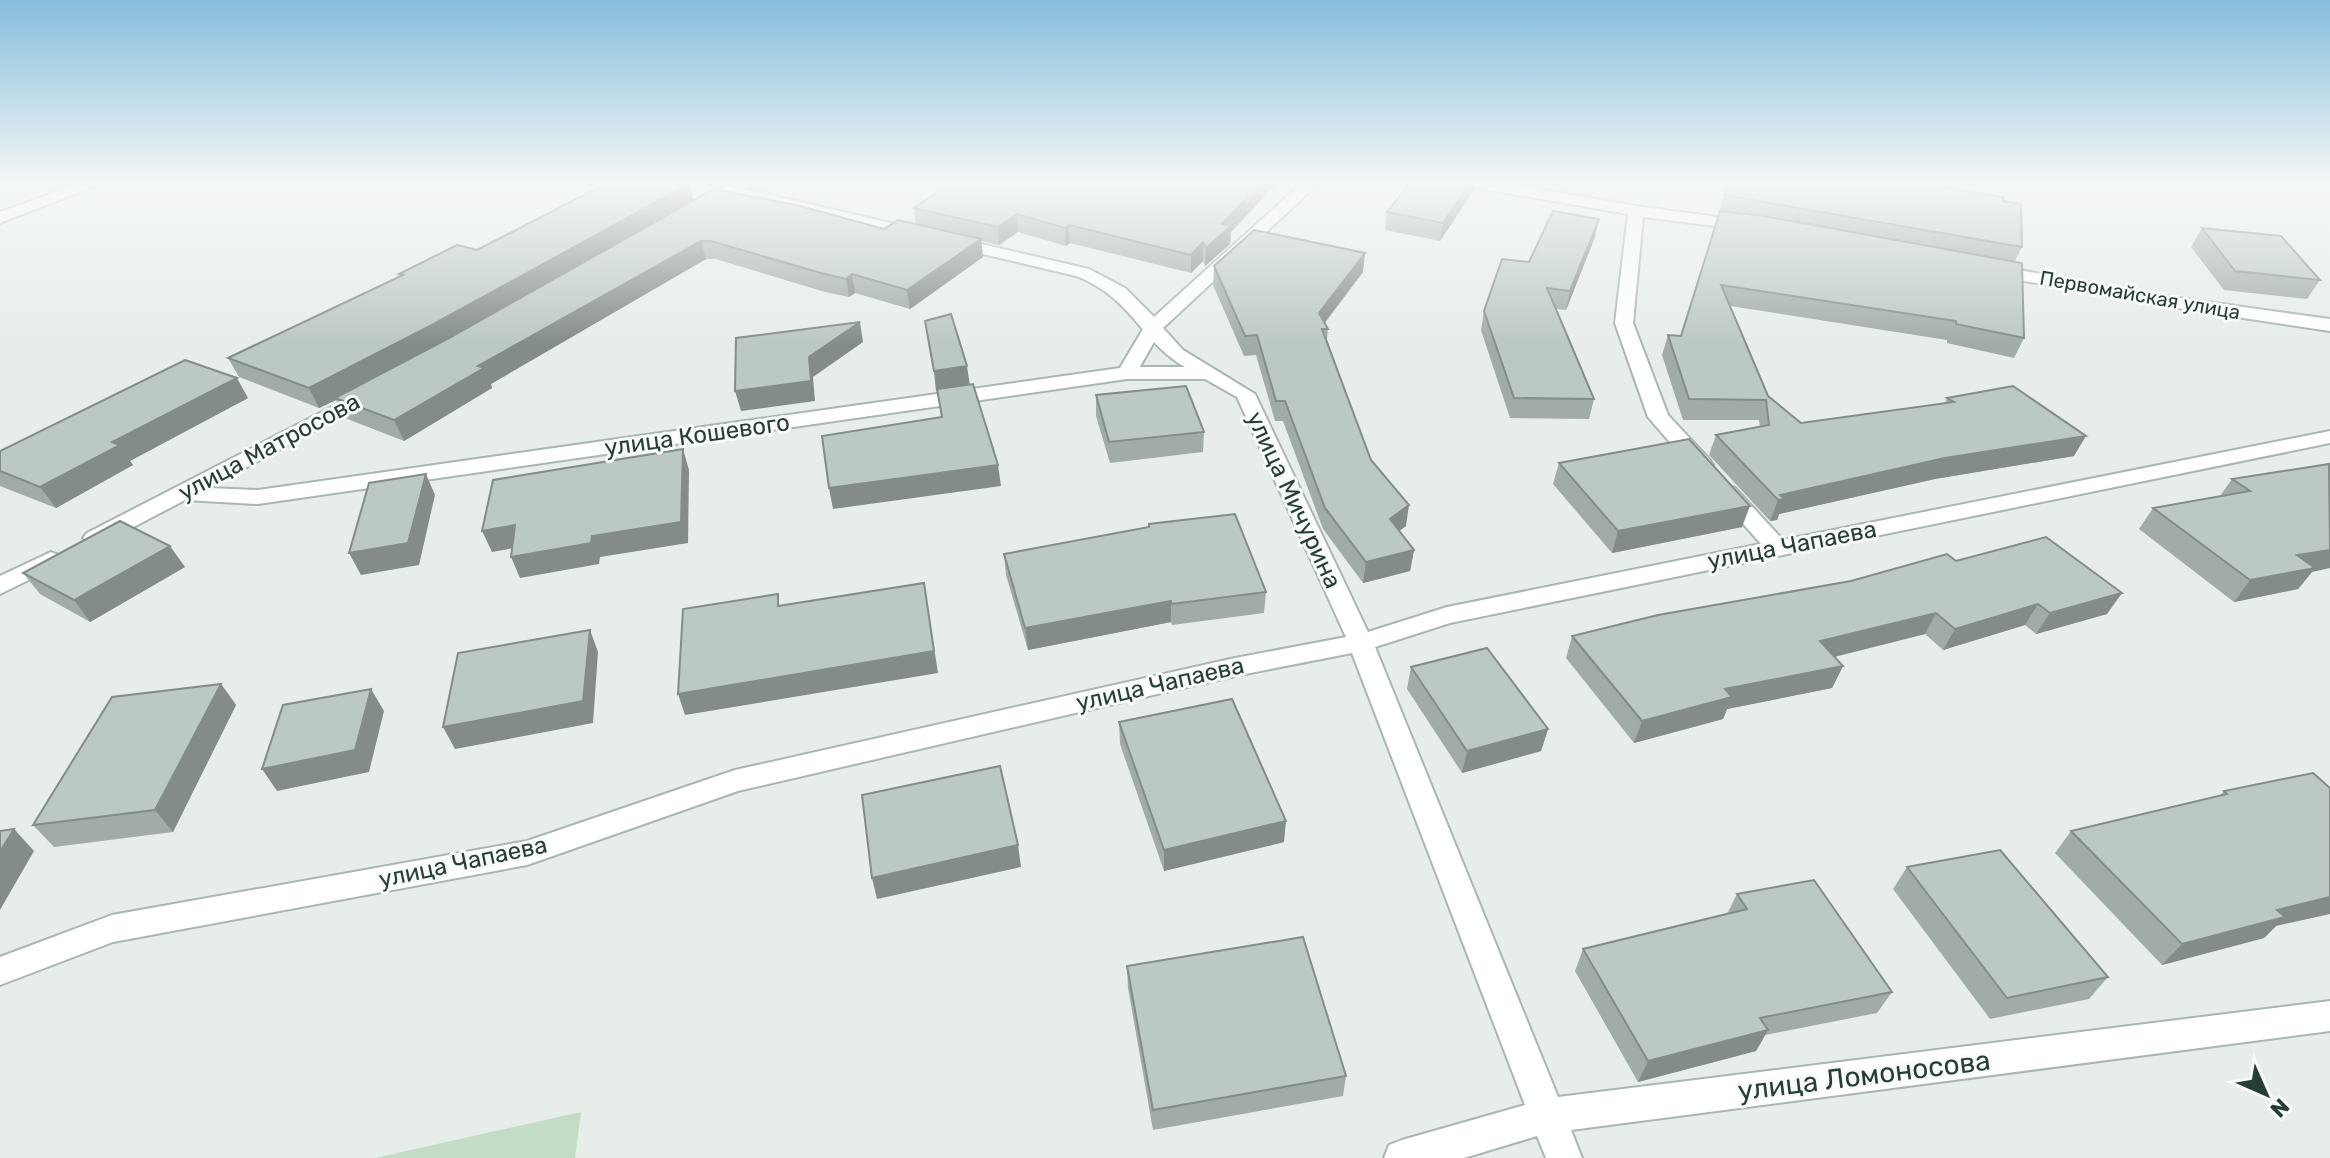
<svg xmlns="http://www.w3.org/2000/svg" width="2330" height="1158" font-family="Rubik,sans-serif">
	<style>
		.green { fill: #c2dcc6 }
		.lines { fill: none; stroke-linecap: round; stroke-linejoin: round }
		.service-casing { stroke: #aab6b0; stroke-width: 4 }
		.minor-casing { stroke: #aab6b0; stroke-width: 4 }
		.service { fill: #fff; fill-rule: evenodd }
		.minor { fill: #fff; fill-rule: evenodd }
		.wall { fill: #a2aca7 }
		.shaded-wall { fill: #848c88 }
		.building { fill: #bcc8c2; stroke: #848c88; stroke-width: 2 }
		.labels { text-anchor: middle; stroke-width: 6; stroke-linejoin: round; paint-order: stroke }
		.far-street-label { font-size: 20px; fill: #273e35; stroke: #f7faf8 }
		.street-label { font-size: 24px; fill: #273e35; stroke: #f7faf8 }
		.near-street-label { font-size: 28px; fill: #273e35; stroke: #f7faf8 }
	</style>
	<rect width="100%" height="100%" fill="#e7eeea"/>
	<path class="green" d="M581,1112l-6,46h-200z"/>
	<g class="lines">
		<g class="service-casing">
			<path id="service" d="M1153,322l9,6 -28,49 -7,2 -7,-2 -3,-4 29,-49z"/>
		</g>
		<g class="minor-casing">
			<g id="minor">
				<path d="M81,183h22l-103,40v-11z"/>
				<path d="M732,183h19l-7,6 345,80 36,19 29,29 148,-134h17l-156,145 20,22 72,44 113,238 79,-25 314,-63 -45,-51 11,-7 8,2 48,52 547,-109v12l-880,180 -75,24 183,450 772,-96v30l-759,99 11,28h-36l-9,-22 -73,22h-80l5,-13 13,-5 123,-35 -173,-452 -117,23 -497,115 -211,74 -414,77 -113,43v-28l112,-42 415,-74 208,-71 500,-112 111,-21 -109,-240 -32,-18h-78l-869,125 -73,-4 -82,43h-16l-4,-5 4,-5 280,-144 10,6 -3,4 -166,89 50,2 869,-123h58c-45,-26 -52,-69 -109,-91l-343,-81 -34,18 -8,-5z"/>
				<path d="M1469,183h34l133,23 118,16 2,3 -8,5 -105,-13 -10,106 35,92 42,45 3,5 -3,5h-16l-46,-53 -33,-94 13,-109 -151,-26z"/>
				<path d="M1992,265l165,30 173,24v12l-173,-26 -171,-31 -3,-4z"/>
				<path d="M51,552l8,3 4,5 -4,5 -59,29v-18z"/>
			</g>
		</g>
		<use href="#service" class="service"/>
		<use href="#minor" class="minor"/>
	</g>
	<g class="wall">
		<path d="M951,183h326l-46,49 -1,12 -25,22 -2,-5 -12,12 -121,-30 -4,3 -48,-14 -19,13 -18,-4 2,16 -73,52 -55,-16 -6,4 -24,-5 -109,-33h-10l-215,125 1,4 -88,53 -59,-23 -9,-18 -17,8 -80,-31 -11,-19 172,-82 -1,-2 78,-24 217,-49 190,28 32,-5 -2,-16z"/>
		<path d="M1728,183l178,1v-1l97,18 19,46 -7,14 9,77 -10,20 -67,-15v-3l-217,-34 38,90 33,27 144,-19 2,-6 127,58 -139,23 -156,35 -2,6 -7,1 -61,-66 7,-20 44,-8 -1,-7h-76l-21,-65 6,-20 13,1z"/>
		<path d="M1474,190l-34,51 -55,-11 2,-18z"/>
		<path d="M2202,228l118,52 -13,19 -83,-9 -33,-43z"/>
		<path d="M1595,237l-29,73 -10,-1 38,90 -5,20 -79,-1 -29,-88 3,-19 45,-49z"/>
		<path d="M1214,266l149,6 -38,51 3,6 -1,11 44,120 35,66 -7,5 15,19 -4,21 -47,12 -40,-54 -40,-108h-8l-19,-66 -12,1 -31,-71z"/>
		<path d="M1096,395l108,37 -1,20 -93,11 -14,-47z"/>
		<path d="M248,398l-118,63 3,4 -77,43 -56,-22v-35z"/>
		<path d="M1559,463l183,64 -130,26 -59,-69z"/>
		<path d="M2330,464l-18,108 -14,17 -64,13 -95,-73 14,-21 67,-12 12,-17z"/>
		<path d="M1149,524l117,68 -2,21 -92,12 -1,-3 -143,28 -22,-75 -2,-21 145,-27z"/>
		<path d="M1956,561l151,53 -71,20 -11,-9 -82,25 -18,-16 -91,23 9,9 -11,22 -105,21 -4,10 -89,24 -68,-85 6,-22z"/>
		<path d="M185,567l-95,55 -50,-28 -17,-21z"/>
		<path d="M1411,667l137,62 -7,22 -79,22 -55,-84z"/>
		<path d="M221,684l15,21 -63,127 -119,15 -21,-22z"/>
		<path d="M1119,722l165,120 -120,29 -44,-127z"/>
		<path d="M2330,788l-54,138 -12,12 -102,27 -107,-112 16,-22 149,-35 4,-5z"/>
		<path d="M1907,867l201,110 -19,22 -99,20 -97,-130z"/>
		<path d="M1737,894l155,98 -15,21 -112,22 -9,16 -118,31 -63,-111 8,-22 144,-35z"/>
		<path d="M1127,966l219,110 -3,20 -190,34 -25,-142z"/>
	</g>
	<g class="shaded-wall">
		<path d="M1261,183h16l-46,49 -1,12 -25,22 1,-18 16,-24z"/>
		<path d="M1470,183h6l-2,7 -34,51 3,-18z"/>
		<path d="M689,184l5,17 -253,143 -106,54 1,2 -17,8 -10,-20z"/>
		<path d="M1017,214l1,18 -19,13 -1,-18z"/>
		<path d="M1599,219l-4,18 -29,73 4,-19z"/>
		<path d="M1069,225l1,18 -4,3 -1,-18z"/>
		<path d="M981,239l2,18 -73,52 -3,-19z"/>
		<path d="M701,241l5,18 -215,125 1,4 -88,53 -10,-21 84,-54z"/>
		<path d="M1203,242v19l-12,12v-18z"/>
		<path d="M1365,253l-2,19 -46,60 2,-19z"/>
		<path d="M852,274l3,19 -6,4 -3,-18z"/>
		<path d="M860,322l3,20 -50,35 2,24 -74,10 -6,-20 74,-34z"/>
		<path d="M967,366l3,20 -34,5 -2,-20z"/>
		<path d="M237,378l11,20 -118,63 3,4 -77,43 -16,-21 72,-45z"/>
		<path d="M2086,436l-12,20 -139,23 -156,35 -2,6 -7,1 10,-26 165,-37z"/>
		<path d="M683,449l6,21 -1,73 -88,14 -1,7 -79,14 -9,-21 81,-21z"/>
		<path d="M998,465l3,21 -168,23 -4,-21z"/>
		<path d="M426,474l9,21 -16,70 -58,10 -12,-22z"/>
		<path d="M1409,505l-3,21 -19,14 3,-21z"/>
		<path d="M1750,506l-8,21 -130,26 6,-22z"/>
		<path d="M515,525l9,21 -32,6 -10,-21z"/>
		<path d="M170,546l15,21 -95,55 -16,-22z"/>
		<path d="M1414,550l-4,21 -47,12 3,-21z"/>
		<path d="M2330,550v18l-18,4 -14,17 -64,13 16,-22 47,-25z"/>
		<path d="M924,583l14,90 -253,42 -7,-21z"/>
		<path d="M2122,593l-15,21 -71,20 14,-21z"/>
		<path d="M1171,601v21l-143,28 -3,-22z"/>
		<path d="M2038,604l-13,21 -82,25 12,-21z"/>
		<path d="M1936,613l-11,21 -115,29 10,-22z"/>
		<path d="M590,630l8,22 -5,71 -138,26 -12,-22z"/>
		<path d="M1843,666l-11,22 -105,21 -4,10 -89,24 8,-22 83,-32z"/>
		<path d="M221,684l15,21 -63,127 -18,-22z"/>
		<path d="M371,689l13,22 -15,61 -92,19 -15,-22z"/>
		<path d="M1548,729l-7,22 -79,22 5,-22z"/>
		<path d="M1286,821l-2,21 -120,29v-21z"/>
		<path d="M14,829l20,22 -34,59v-58z"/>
		<path d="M1018,845l3,22 -144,32 -5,-21z"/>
		<path d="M2330,897v17l-54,12 -12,12 -102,27 20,-21 95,-34z"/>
		<path d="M1768,1030l-12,21 -118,31 10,-21z"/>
	</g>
	<g class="building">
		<path d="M607,183l82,1 -257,141 -123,63 -81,-30 175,-83 -4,-1 58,-29 20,5z"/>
		<path d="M951,183h310l-39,41 9,2 -25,22 -3,-6 -12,13 -122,-30 -4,3 -48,-14 -19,13 -84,-19z"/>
		<path d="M1410,183h60l-27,40 -56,-11z"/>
		<path d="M1728,183h168l11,1v-1h9l87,14v4l18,3 1,43 -298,-52z"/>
		<path d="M714,189l86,17 84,23 14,-9 83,19 -74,51 -55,-16 -6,5 -25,-6 -110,-32h-10l-223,125 6,2 -90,52 -59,-22 114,-60z"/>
		<path d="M1553,211l46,8 -29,72 -23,-3 47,111 -80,-1 -30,-87 18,-52 27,3z"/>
		<path d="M1720,211l44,5 258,47 2,75 -68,-14v-3l-235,-36 47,111 33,27 153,-21 -7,-4 66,-12 73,50 -141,22 -165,37 5,4 -7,1 -62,-65 53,-10 -3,-25 -77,-1 -21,-64 13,1z"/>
		<path d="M2202,228l79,8 39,44 -85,-9z"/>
		<path d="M1254,230l111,23 -46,60 9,16h-6l49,131 38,45 -19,14 24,31 -48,12 -41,-54 -40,-107h-9l-19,-66 -12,1 -31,-70z"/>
		<path d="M951,314l16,52 -33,5 -9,-50z"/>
		<path d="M860,322l-51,35 2,24 -76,10 1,-53z"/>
		<path d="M185,360l52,18 -125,64 8,3 -80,42 -40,-16v-20z"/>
		<path d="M973,384l25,81 -169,23 -7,-52 120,-19 -5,-28z"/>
		<path d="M1186,386l18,46 -95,10 -13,-47z"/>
		<path d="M1689,439l61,67 -132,25 -59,-68z"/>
		<path d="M683,449l-2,73 -89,14 -1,7 -80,14 4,-32 -33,6 11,-51z"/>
		<path d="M2329,464l1,86 -33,5 18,13 -65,12 -97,-72 97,-17 -18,-12z"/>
		<path d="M426,474l-18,69 -59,10 20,-70z"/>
		<path d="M1235,514l31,78 -94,12 -1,-3 -146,27 -21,-74 145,-27v-3z"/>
		<path d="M120,521l50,25 -96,54 -51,-27z"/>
		<path d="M2046,537l76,56 -72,20 -12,-9 -83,25 -19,-16 -116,28 23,25 -118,23 7,8 -90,24 -70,-85 86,-21 193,-34 96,-27 9,7z"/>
		<path d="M924,583l10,68 -256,43 5,-85 95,-15v12z"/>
		<path d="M590,630l-7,71 -140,26 15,-74z"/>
		<path d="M1487,648l61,81 -81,22 -56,-84z"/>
		<path d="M221,684l-66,126 -122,15 79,-128z"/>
		<path d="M371,689l-16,61 -93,19 21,-64z"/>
		<path d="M1232,699l54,122 -122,29 -45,-128z"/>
		<path d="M1000,766l18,79 -146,33 -10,-83z"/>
		<path d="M2313,773l17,15v109l-53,13 8,7 -103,27 -111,-113 156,-37 -3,-3z"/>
		<path d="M14,829l-14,23v-21z"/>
		<path d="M2000,850l108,127 -101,21 -100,-131z"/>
		<path d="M1814,880l78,112 -132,26 8,12 -120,31 -65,-112 164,-40 -10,-15z"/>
		<path d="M1303,937l43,139 -193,34 -26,-144z"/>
	</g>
	<linearGradient id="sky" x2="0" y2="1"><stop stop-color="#87bddc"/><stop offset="0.53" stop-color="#f4f7f6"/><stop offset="1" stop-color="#f4f7f6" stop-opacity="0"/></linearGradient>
	<rect width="2330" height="345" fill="url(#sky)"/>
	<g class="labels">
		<g class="far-street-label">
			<text transform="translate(2140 295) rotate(10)" y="7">Первомайская улица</text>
		</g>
		<g class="street-label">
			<text transform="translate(697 435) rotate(-8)" y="8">улица Кошевого</text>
			<text transform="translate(269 447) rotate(-28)" y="8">улица Матросова</text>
			<text transform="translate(1294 500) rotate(65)" y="8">улица Мичурина</text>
			<text transform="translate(1792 545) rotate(-11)" y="8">улица Чапаева</text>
			<text transform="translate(1160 684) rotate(-13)" y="8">улица Чапаева</text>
			<text transform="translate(463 862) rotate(-12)" y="8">улица Чапаева</text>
		</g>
		<g class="near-street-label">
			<text transform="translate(1864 1075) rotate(-7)" y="10">улица Ломоносова</text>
		</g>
	</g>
	<g transform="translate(2266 1094) rotate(135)" stroke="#f7faf8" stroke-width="6" paint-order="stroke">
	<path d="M0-6L14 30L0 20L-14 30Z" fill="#273e35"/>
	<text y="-12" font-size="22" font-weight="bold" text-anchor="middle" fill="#273e35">N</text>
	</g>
</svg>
